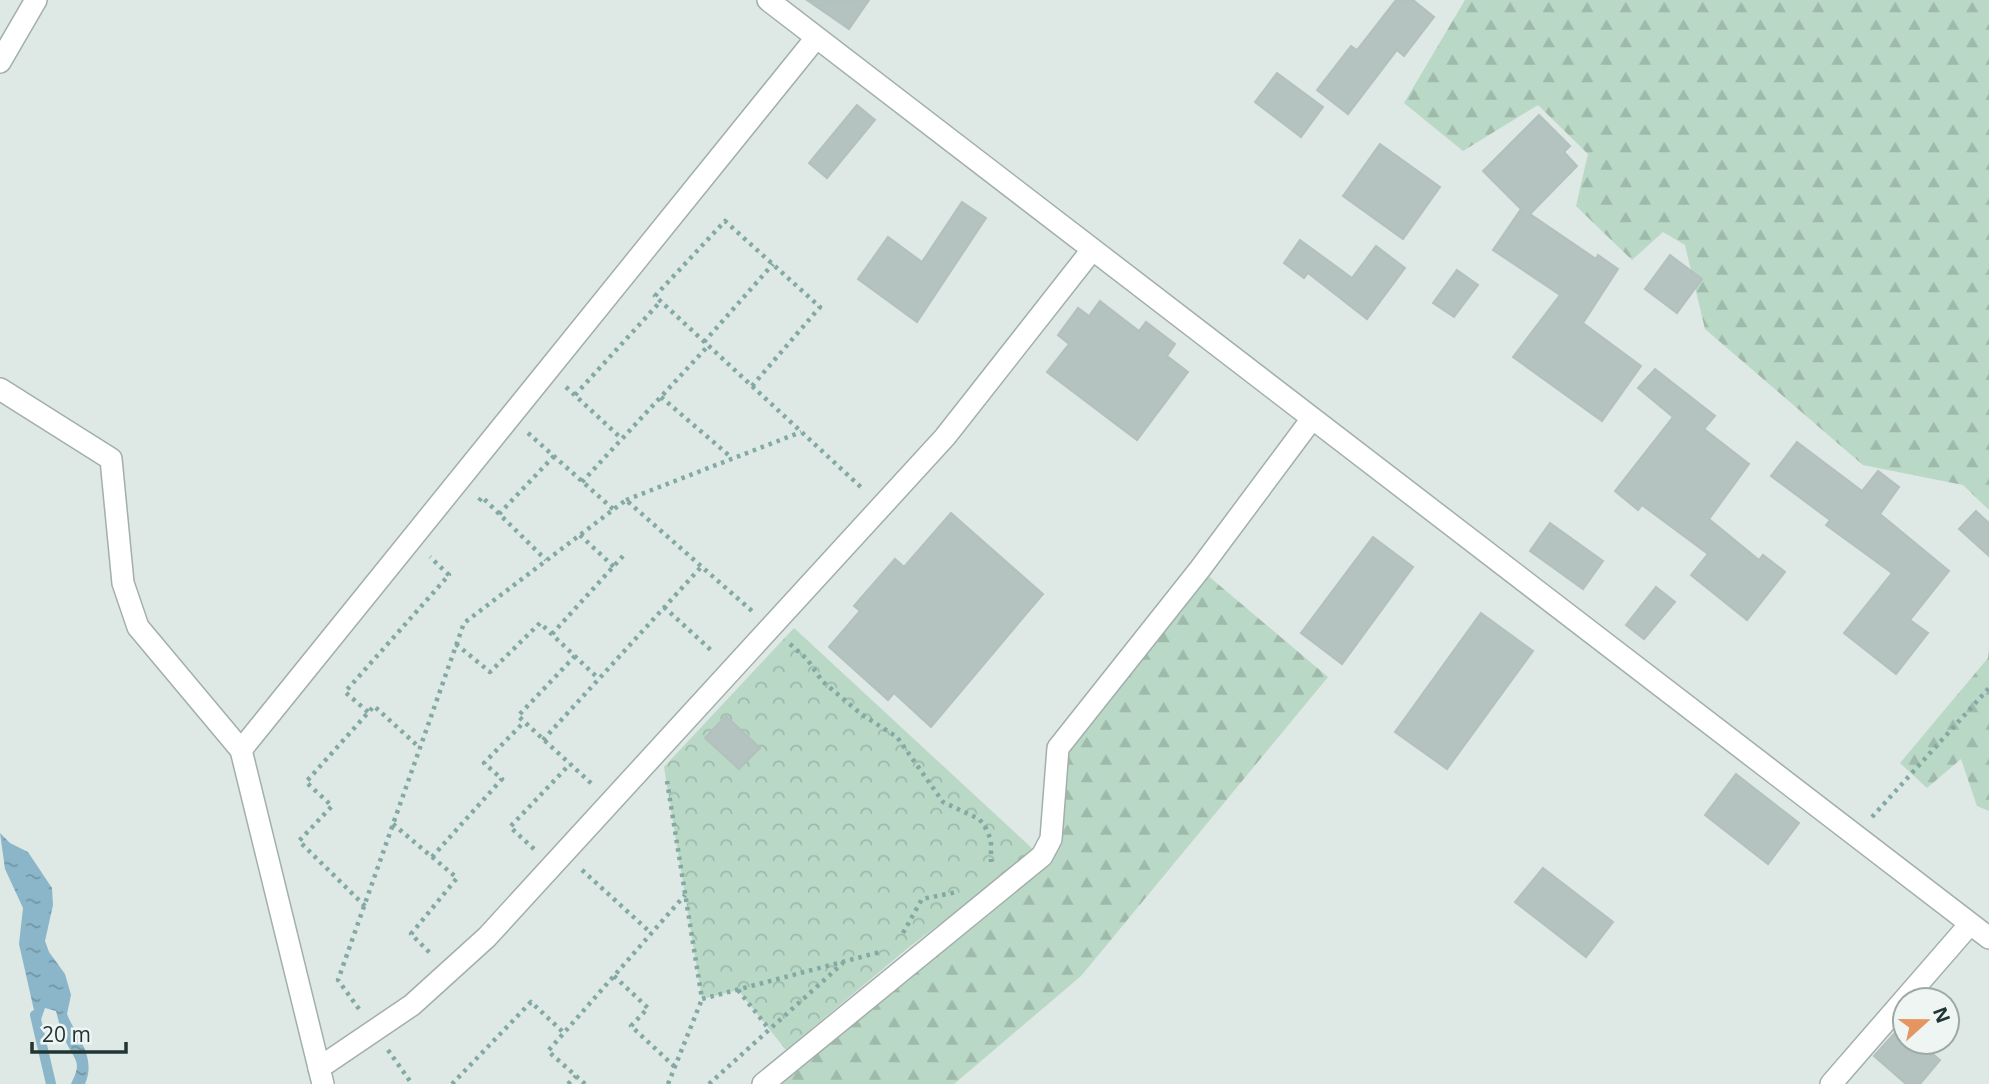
<svg xmlns="http://www.w3.org/2000/svg" width="1989" height="1084" font-family="'Open Sans',sans-serif">
	<style>
		.forest { fill: url(#forest-firs) }
		.park { fill: url(#park-crowns) }
		.water { fill: url(#water-ripples) }
		.lines { fill: none; stroke-linecap: round; stroke-linejoin: round }
		.stream { stroke: #8bb6c9; stroke-width: 10 }
		.building { fill: #b4c3bf; stroke: #b2c1bd; stroke-width: 2 }
		.minor-casing { stroke: #a2afac; stroke-width: 24 }
		.tertiary-casing { stroke: #a2afac; stroke-width: 24 }
		.path { stroke: #82a9a3; stroke-width: 4.5; stroke-dasharray: 3.5 5; stroke-linecap: butt }
		.minor { stroke: #fff; stroke-width: 21 }
		.tertiary { stroke: #fff; stroke-width: 21 }
	</style>
	<defs>
		<pattern id="forest-firs" width="22" height="20" patternUnits="userSpaceOnUse" patternTransform="scale(1.75)"><rect width="22" height="20" fill="#b9d8c6"/><path d="M5 1l3.5 6h-7zM16 11l3.5 6h-7z" fill="#9fbaab"/></pattern>
		<pattern id="park-crowns" width="20" height="18" patternUnits="userSpaceOnUse" patternTransform="scale(1.75)"><rect width="20" height="18" fill="#b9d8c6"/><path d="M2 6a3 3 0 1 1 6 0M12 15a3 3 0 1 1 6 0" fill="none" stroke="#9fbaab"/></pattern>
		<pattern id="water-ripples" width="26" height="14" patternUnits="userSpaceOnUse" patternTransform="scale(1.75)"><rect width="26" height="14" fill="#8bb6c9"/><path d="M2 4q2-2 4 0t4 0M15 11q2-2 4 0t4 0" fill="none" stroke="#7195a4"/></pattern>
	</defs>
	<rect width="100%" height="100%" fill="#dee8e5"/>
	<g class="forest">
		<path d="M1465,0h524v510l-26,-25 -100,-20 -158,-136 -20,-84 -22,-13 -31,28 -56,-54 12,-52 -50,-49 -75,46 -59,-48z"/>
		<path d="M1200,569l128,108 -247,299 -127,108h-191l279,-228 16,-108z"/>
		<path d="M1989,647v164l-12,-5 -16,-47 -34,29 -27,-25 88,-105z"/>
	</g>
	<path class="park" d="M794,628l242,224 -127,95 -123,103 -48,-60 -36,9 -38,-232z"/>
	<path class="water" d="M0,833l10,10 18,9 24,36 1,17 -8,36 4,11 16,22 6,21 -4,19c9,23 30,42 18,70h-14c11,-22 5,-22 -4,-40 -6,-10 -8,-22 -11,-33l-11,-3 -7,20 -19,-84 4,-36 -18,-39z"/>
	<g class="lines">
		<path class="stream" d="M35,1015l16,69"/>
	</g>
	<g class="building">
		<path d="M807,0h62l-20,29z"/>
		<path d="M1396,0h17l21,17 -30,39 -7,-6 -49,64 -31,-24 34,-44 6,4z"/>
		<path d="M1277,73l46,34 -22,30 -46,-35z"/>
		<path d="M857,105l18,15 -48,58 -18,-15z"/>
		<path d="M1539,115l31,31 -6,6 13,14 -47,48 66,45 2,-4 20,14 -35,54 58,43 -39,55 -89,-64 47,-62 -67,-45 28,-41 -38,-38z"/>
		<path d="M1380,144l60,43 -37,52 -60,-43z"/>
		<path d="M962,202l24,16 -69,104 -59,-43 30,-42 34,25z"/>
		<path d="M1300,240l52,38 24,-32 29,22 -38,51 -59,-46 -4,5 -20,-15z"/>
		<path d="M1670,255l32,24 -25,34 -32,-24z"/>
		<path d="M1457,270l21,15 -24,32 -21,-14z"/>
		<path d="M1100,301l39,30 7,-9 29,22 -8,12 21,16 -51,68 -90,-68 22,-28 -11,-9 20,-27 11,8z"/>
		<path d="M1655,369l60,47 -11,13 45,35 -40,55 50,41 4,-5 22,17 -38,48 -56,-45 17,-21 -66,-49 -4,5 -23,-19 58,-74 -35,-29z"/>
		<path d="M1797,442l65,49 16,-20 21,16 -19,27 69,57 -39,49 18,13 -32,41 -52,-41 48,-60 -66,-48 4,-5 -59,-44z"/>
		<path d="M1976,511l13,12v33l-30,-27z"/>
		<path d="M951,513l92,81 -112,133 -37,-34 -6,7 -59,-53 31,-36 -6,-5 41,-47 9,8z"/>
		<path d="M1550,523l53,38 -20,28 -53,-38z"/>
		<path d="M1373,537l40,30 -71,97 -41,-31z"/>
		<path d="M1656,587l19,15 -31,37 -18,-14z"/>
		<path d="M1481,613l52,38 -86,118 -52,-37z"/>
		<path d="M726,716l34,32 -21,21 -34,-31z"/>
		<path d="M1736,774l63,49 -31,41 -63,-49z"/>
		<path d="M1543,868l70,54 -27,35 -71,-55z"/>
		<path d="M1901,1026l4,3v13h14l21,18 -20,24h-14l-32,-28z"/>
	</g>
	<g class="lines">
		<g class="minor-casing">
			<g id="minor">
				<path d="M0,62l36,-62"/>
				<path d="M0,389l111,70 12,124 15,44 103,123 82,334"/>
				<path d="M241,750l575,-712"/>
				<path d="M319,1068l93,-63 75,-68 458,-500 147,-187"/>
				<path d="M763,1084l279,-228 9,-17 7,-91 142,-179 111,-149"/>
				<path d="M1831,1084l139,-160"/>
			</g>
		</g>
		<g class="tertiary-casing">
			<path id="tertiary" d="M768,0l1221,938"/>
		</g>
		<g class="path">
			<path d="M704,342l69,-78"/>
			<path d="M752,386l68,-79 -95,-86 -70,75 209,194"/>
			<path d="M566,387l56,52"/>
			<path d="M575,395l85,-93"/>
			<path d="M661,397l71,61"/>
			<path d="M528,433l85,76"/>
			<path d="M582,482l126,-136"/>
			<path d="M626,500l175,-68"/>
			<path d="M479,501l3,-4 64,63"/>
			<path d="M499,514l55,-58"/>
			<path d="M580,535l34,32"/>
			<path d="M664,607l49,45"/>
			<path d="M552,634l71,-78"/>
			<path d="M456,644l34,28 50,-49 59,56"/>
			<path d="M790,644l17,15 15,22 39,33 36,23 46,65 36,17 6,7 6,14v22"/>
			<path d="M575,656l-57,60 75,69"/>
			<path d="M368,712l-23,-20 104,-117 -19,-18"/>
			<path d="M543,740l159,-174"/>
			<path d="M667,781l35,218 178,-47"/>
			<path d="M1872,817l117,-129"/>
			<path d="M393,824l64,54 -46,56 20,20"/>
			<path d="M534,849l-24,-22 60,-63"/>
			<path d="M432,857l70,-78 -18,-16 40,-41"/>
			<path d="M582,870l69,63"/>
			<path d="M365,906l-66,-65 33,-35 -26,-24 68,-76 46,42"/>
			<path d="M903,933l19,-34 35,-7"/>
			<path d="M614,976l34,32 -17,18 44,41"/>
			<path d="M738,990l31,39"/>
			<path d="M359,1009l-21,-29 126,-357 162,-123 126,111"/>
			<path d="M388,1050l24,34"/>
			<path d="M452,1084l79,-82 33,31"/>
			<path d="M568,1084l8,-8"/>
			<path d="M585,1084l-37,-33 137,-156"/>
			<path d="M668,1084l34,-85"/>
			<path d="M709,1084l134,-121"/>
		</g>
		<use href="#minor" class="minor"/>
		<use href="#tertiary" class="tertiary"/>
	</g>
	<g transform="translate(1926 1021) rotate(69)"><circle r="33" fill="#eef5f3" stroke="#9ca9a7" stroke-width="2"/>
	<path d="M0-5L12 26L0 18L-12 26Z" fill="#e49560"/>
	<text y="-10" font-size="19" font-weight="bold" text-anchor="middle" fill="#213634">N</text>
	</g>
	<path d="M32 1042v10h94v-10" fill="none" stroke="#213634" stroke-width="3.5"/>
	<text x="42" y="1042" font-size="21" fill="#213634" stroke="#eef5f3" stroke-width="5" paint-order="stroke">20 m</text>
</svg>
